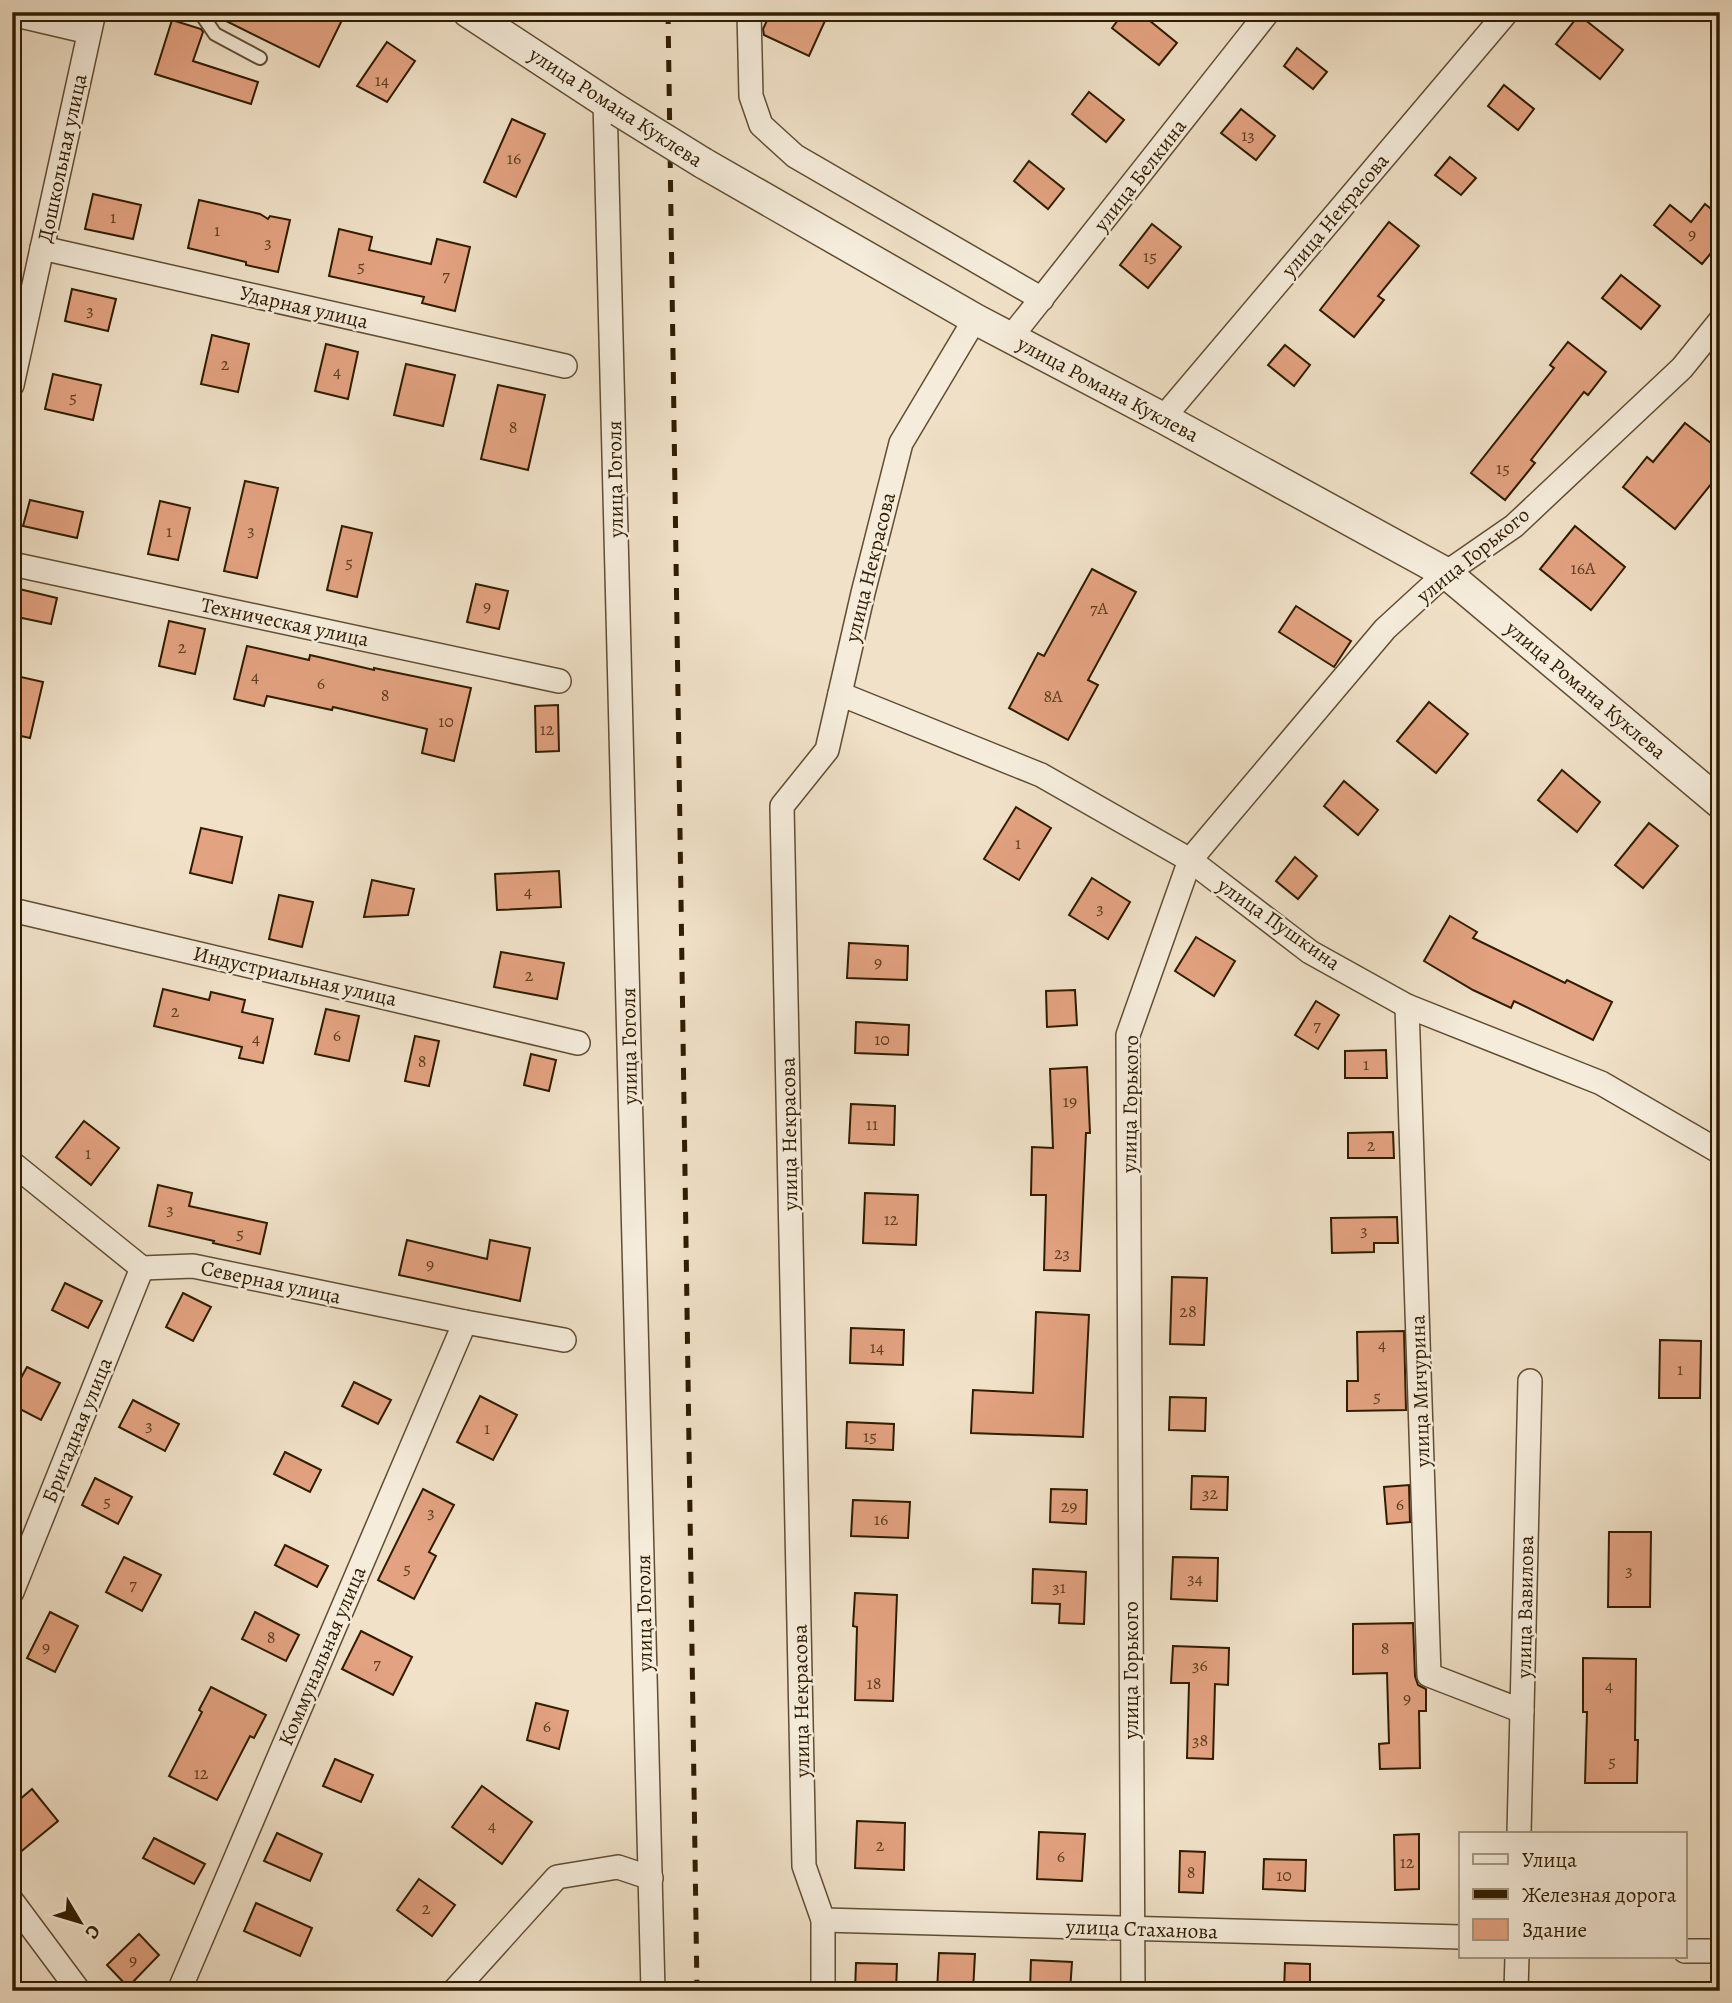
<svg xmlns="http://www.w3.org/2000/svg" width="1732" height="2003" font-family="Alegreya,serif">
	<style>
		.building { fill: #e3a281; stroke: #301c00; stroke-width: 2 }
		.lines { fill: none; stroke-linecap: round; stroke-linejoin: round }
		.service-casing { stroke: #604d32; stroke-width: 16 }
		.minor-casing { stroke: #604d32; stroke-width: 26 }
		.tertiary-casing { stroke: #604d32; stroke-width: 33 }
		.service { stroke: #f5ecdb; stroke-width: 12 }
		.minor { stroke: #f5ecdb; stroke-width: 23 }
		.tertiary { stroke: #f5ecdb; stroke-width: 30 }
		.rail { stroke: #301c00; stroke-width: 5; stroke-dasharray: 12 12; stroke-linecap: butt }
		.tertiary-bridge-casing { stroke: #604d32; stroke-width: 33; stroke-linecap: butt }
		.tertiary-bridge { stroke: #f5ecdb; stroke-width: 30 }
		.labels { text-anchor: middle; stroke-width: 5; stroke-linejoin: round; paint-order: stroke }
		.number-label { font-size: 18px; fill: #5d3e20 }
		.street-label { font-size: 21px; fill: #301c00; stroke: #f5ecdb }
	</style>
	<rect width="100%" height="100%" fill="#f0e1c8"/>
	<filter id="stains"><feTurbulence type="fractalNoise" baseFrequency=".00286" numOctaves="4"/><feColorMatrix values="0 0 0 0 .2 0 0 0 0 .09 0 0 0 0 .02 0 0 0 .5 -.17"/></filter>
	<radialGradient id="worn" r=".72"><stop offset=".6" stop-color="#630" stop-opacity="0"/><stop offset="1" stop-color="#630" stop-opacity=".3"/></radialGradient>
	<g class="building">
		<path d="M215,12h131l-27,55 -105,-52z"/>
		<path d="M771,12h58l-20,44 -45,-21 -1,-6z"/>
		<path d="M1124,12h15l38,31 -18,22 -47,-37z"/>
		<path d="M1579,15l44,35 -23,29 -44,-35z"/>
		<path d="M172,20l29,9 2,3 -10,29 65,21 -7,22 -96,-30z"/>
		<path d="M387,42l28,19 -28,41 -30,-16z"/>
		<path d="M1297,48l30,24 -14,17 -29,-23z"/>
		<path d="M1504,85l30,24 -16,21 -30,-24z"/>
		<path d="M1089,92l35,28 -18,22 -34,-28z"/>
		<path d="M1241,109l34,27 -19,24 -35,-27z"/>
		<path d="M512,119l33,15 -29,63 -32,-15z"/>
		<path d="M1450,157l26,21 -15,17 -26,-20z"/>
		<path d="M1029,161l35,28 -16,20 -34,-28z"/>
		<path d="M93,194l48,11 -8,34 -48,-10z"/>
		<path d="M199,200l61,14 8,5 2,-3 20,4 -12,52 -32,-7v-3l-58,-14z"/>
		<path d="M1705,204l15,12v26l-18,22 -48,-39 16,-20 21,17z"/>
		<path d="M1389,222l30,24 -41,50 6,4 -30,37 -34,-27z"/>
		<path d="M1152,224l29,23 -33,41 -28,-23z"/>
		<path d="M339,229l33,8 -3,13 62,14 6,-25 33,8 -15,64 -33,-8 2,-6 -95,-21z"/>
		<path d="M1621,275l39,31 -19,23 -39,-31z"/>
		<path d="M72,289l44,10 -8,32 -43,-10z"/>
		<path d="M212,335l37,9 -11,48 -37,-8z"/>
		<path d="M1568,342l38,30 -18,23 -4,-3 -53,68 4,3 -30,37 -34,-27 83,-105 -4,-3z"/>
		<path d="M326,344l32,8 -10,47 -33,-8z"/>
		<path d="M1285,345l25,20 -16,21 -26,-21z"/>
		<path d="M406,364l49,11 -12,51 -49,-11z"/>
		<path d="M53,374l48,11 -8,35 -48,-11z"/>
		<path d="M498,385l47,10 -17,75 -47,-11z"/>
		<path d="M1685,423l35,27v23l-45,56 -52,-42 24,-30 6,5z"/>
		<path d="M245,481l33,7 -21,90 -33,-7z"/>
		<path d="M30,500l53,12 -6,26 -54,-12z"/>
		<path d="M160,501l30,7 -12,52 -30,-6z"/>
		<path d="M342,526l30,7 -15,64 -30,-7z"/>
		<path d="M1575,526l50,41 -34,43 -51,-41z"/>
		<path d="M1092,569l44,23 -48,88 10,5 -30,55 -59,-32 29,-55 6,3z"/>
		<path d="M476,584l32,7 -9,38 -32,-7z"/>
		<path d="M15,588l42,10 -6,26 -39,-8v-14z"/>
		<path d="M1296,606l55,35 -17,26 -55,-35z"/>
		<path d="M169,621l36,8 -10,45 -36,-8z"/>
		<path d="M247,646l62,14 1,-5 64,15v-2l97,20 -17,73 -32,-8 5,-24 -94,-22 -1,3 -65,-14 -3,10 -30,-7z"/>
		<path d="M12,675l31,7 -13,56 -18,-4z"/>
		<path d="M1429,702l39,32 -32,39 -39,-32z"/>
		<path d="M558,705l1,46 -23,1 -1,-46z"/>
		<path d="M1562,770l38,32 -23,30 -39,-32z"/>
		<path d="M1344,781l34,29 -20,25 -34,-29z"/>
		<path d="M1016,807l35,21 -32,52 -35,-21z"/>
		<path d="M1649,823l29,23 -35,42 -28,-23z"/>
		<path d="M201,828l41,9 -10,46 -42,-10z"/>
		<path d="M1295,857l22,19 -19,23 -22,-18z"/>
		<path d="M559,871l2,36 -64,3 -2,-36z"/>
		<path d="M1092,878l38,24 -22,37 -39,-24z"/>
		<path d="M372,880l42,9 -6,26 -44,2z"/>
		<path d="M279,895l34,7 -11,45 -33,-8z"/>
		<path d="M1450,916l27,16 -4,6 92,45 2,-3 45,22 -19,38 -79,-39 -3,7 -38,-18 -49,-29z"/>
		<path d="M1196,937l39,24 -21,35 -39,-25z"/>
		<path d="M849,943l59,3 -1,34 -60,-2z"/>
		<path d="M501,952l63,11 -7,36 -63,-12z"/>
		<path d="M163,989l46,11 2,-8 34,8 -3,12 31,7 -10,44 -24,-5 3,-11 -88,-21z"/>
		<path d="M1075,990l2,35 -30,2 -1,-36z"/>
		<path d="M1316,1001l23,14 -21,34 -23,-14z"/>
		<path d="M326,1009l33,7 -10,45 -34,-7z"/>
		<path d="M856,1022l53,3 -1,30 -53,-2z"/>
		<path d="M415,1036l24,5 -10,45 -24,-5z"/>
		<path d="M1386,1050l1,28h-42v-27z"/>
		<path d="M531,1054l25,6 -7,31 -25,-6z"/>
		<path d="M1087,1067l3,66h-4l-6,138 -36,-1 2,-75h-15l1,-48 21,1 -3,-79z"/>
		<path d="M851,1104l44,2 -1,39 -45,-2z"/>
		<path d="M84,1121l35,27 -28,37 -35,-28z"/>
		<path d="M1393,1132l1,26h-46v-25z"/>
		<path d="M158,1185l34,8 -3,13 78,17 -7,31 -47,-11 1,-2 -65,-15z"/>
		<path d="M865,1193l53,2 -2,50 -53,-2z"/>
		<path d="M1397,1217l1,26h-24v9l-42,1 -1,-35z"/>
		<path d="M407,1240l80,19 3,-19 40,8 -10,53 -121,-26z"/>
		<path d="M1172,1277l35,1 -3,67 -34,-1z"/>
		<path d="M65,1283l37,18 -14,27 -36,-18z"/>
		<path d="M183,1293l28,14 -18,34 -27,-14z"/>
		<path d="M1036,1312l53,3 -6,122 -112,-4 2,-43 60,3z"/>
		<path d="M851,1328l53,2 -1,35 -53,-2z"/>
		<path d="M1404,1331l2,79 -59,1v-30h11l-1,-49z"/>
		<path d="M1660,1340l41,1 -1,57h-41z"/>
		<path d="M27,1367l33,16 -19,37 -29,-15v-11z"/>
		<path d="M354,1382l37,18 -13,24 -36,-18z"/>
		<path d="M480,1396l37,19 -24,45 -36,-18z"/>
		<path d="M1170,1397l36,1 -1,33 -36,-1z"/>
		<path d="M133,1400l46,24 -14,27 -46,-24z"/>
		<path d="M847,1422l47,2 -1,26 -47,-2z"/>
		<path d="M285,1452l36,18 -11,22 -36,-18z"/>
		<path d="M1192,1476l36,1 -1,33 -36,-1z"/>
		<path d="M95,1478l37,19 -14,27 -36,-19z"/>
		<path d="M1409,1485l1,37 -23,2 -3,-37z"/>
		<path d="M423,1489l31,16 -25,47 7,4 -22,43 -36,-19z"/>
		<path d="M1051,1489l36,1 -1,34 -36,-2z"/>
		<path d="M853,1500l57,2 -2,36 -57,-2z"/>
		<path d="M1609,1532h42l-1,75h-42z"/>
		<path d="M285,1545l43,21 -11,21 -42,-22z"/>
		<path d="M124,1557l37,18 -19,36 -36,-19z"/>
		<path d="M1173,1557l45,1 -1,43 -46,-2z"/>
		<path d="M1033,1569l53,3 -2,52 -25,-1 1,-19 -28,-1z"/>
		<path d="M855,1593l42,2 -4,106 -38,-1 2,-73 -4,-1z"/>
		<path d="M50,1612l28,14 -23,46 -28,-14z"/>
		<path d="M255,1612l44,23 -13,26 -44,-22z"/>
		<path d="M1413,1623l2,53 3,9 8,4v22h-7l1,57 -40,1 -1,-25 10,-1 -2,-70 -34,1v-50z"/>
		<path d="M361,1631l51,26 -19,38 -51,-26z"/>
		<path d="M1173,1646l56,2 -1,37 -13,-1 -2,75 -26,-1 2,-75h-18z"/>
		<path d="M1583,1658l53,1 -1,81h3l-1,43h-52l2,-71h-4z"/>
		<path d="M211,1687l55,28 -12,23 -4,-2 -33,64 -48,-24 33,-64 -3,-2z"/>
		<path d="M536,1703l32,8 -9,38 -32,-9z"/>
		<path d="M335,1759l38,16 -12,27 -38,-16z"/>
		<path d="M482,1786l50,36 -30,42 -50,-37z"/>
		<path d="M32,1789l26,32 -46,38v-53z"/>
		<path d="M857,1821l48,2 -1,47 -49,-2z"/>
		<path d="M1039,1832l46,2 -3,47 -45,-2z"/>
		<path d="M277,1833l45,21 -12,27 -46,-20z"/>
		<path d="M1419,1834v55l-24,1 -1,-55z"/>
		<path d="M154,1838l51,26 -11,20 -51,-26z"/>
		<path d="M1180,1851l25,1 -2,41 -24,-1z"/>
		<path d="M1264,1859l42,1 -1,31 -42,-2z"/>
		<path d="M419,1879l36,26 -23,31 -35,-26z"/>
		<path d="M256,1903l56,25 -12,28 -56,-25z"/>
		<path d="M139,1934l20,21 -31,32 -21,-22z"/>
		<path d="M939,1953l36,1 -2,37h-36z"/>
		<path d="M1031,1960l41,2 -2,29h-40z"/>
		<path d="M856,1963l41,1 -1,27h-41z"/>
		<path d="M1285,1963l25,1v27h-26z"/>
	</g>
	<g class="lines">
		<g class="service-casing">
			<path id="service" d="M206,12l-2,6 11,16 45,24"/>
		</g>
		<g class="minor-casing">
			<g id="minor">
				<path d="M749,12l2,84 10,29 34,31 247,143"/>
				<path d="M12,14l77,18"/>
				<path d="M605,101l48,1890"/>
				<path d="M42,248l523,118"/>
				<path d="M1011,337l257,-325"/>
				<path d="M12,385l82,-373"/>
				<path d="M1163,418l344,-406"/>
				<path d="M12,564l547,117"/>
				<path d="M840,694l201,81 149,85 120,92 97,54 194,77 119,69"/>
				<path d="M12,910l566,133"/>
				<path d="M1407,1006l22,669 93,36"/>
				<path d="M12,1163l130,105 51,-2 272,56 99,18"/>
				<path d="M12,1592l130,-324"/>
				<path d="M1519,1833l11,-452"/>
				<path d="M12,1901l67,90"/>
				<path d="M823,1920l638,17"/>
				<path d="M1685,1951h35"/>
				<path d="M179,1991l286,-669"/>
				<path d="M454,1991l103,-114 61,-10 33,11"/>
				<path d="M823,1991v-71l-19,-54 -22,-1060 45,-56 36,-157 38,-150 74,-124"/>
				<path d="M1133,1991l-5,-956 62,-175 195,-231 61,-56 68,-47 168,-158 38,-47"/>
				<path d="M1516,1991l1,-35"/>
			</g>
		</g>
		<g class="tertiary-casing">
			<g id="tertiary">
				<path d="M468,12l151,99"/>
				<path d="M703,163l272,156 188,99 283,155 274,230"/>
			</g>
		</g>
		<use href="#service" class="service"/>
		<use href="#minor" class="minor"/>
		<use href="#tertiary" class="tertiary"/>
		<path class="rail" d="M668,12l29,1979"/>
		<g class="tertiary-bridge-casing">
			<path id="tertiary-bridge" d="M619,111l84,52"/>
		</g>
		<use href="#tertiary-bridge" class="tertiary-bridge"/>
	</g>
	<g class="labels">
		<g class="number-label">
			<text x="382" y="86">14</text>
			<text x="1248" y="141">13</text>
			<text x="514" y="164">16</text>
			<text x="113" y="223">1</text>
			<text x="217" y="236">1</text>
			<text x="1692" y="240">9</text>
			<text x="268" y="248">3</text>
			<text x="1150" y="262">15</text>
			<text x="361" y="272">5</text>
			<text x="446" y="281">7</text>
			<text x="90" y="316">3</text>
			<text x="225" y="370">2</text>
			<text x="337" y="377">4</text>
			<text x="73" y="403">5</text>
			<text x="513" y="433">8</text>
			<text x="1503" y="474">15</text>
			<text x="251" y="536">3</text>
			<text x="169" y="537">1</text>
			<text x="349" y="568">5</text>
			<text x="1583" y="574">16А</text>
			<text x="487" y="612">9</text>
			<text x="1099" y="614">7А</text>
			<text x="182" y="653">2</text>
			<text x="255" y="682">4</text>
			<text x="321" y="689">6</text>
			<text x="385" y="701">8</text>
			<text x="1053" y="702">8А</text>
			<text x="446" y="727">10</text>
			<text x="547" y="735">12</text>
			<text x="1018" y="849">1</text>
			<text x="528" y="897">4</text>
			<text x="1100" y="914">3</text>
			<text x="878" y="968">9</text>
			<text x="529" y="981">2</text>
			<text x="175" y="1017">2</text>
			<text x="1317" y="1031">7</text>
			<text x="337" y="1041">6</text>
			<text x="256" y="1044">4</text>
			<text x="882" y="1045">10</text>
			<text x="422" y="1067">8</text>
			<text x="1366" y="1070">1</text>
			<text x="1070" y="1107">19</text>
			<text x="872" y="1130">11</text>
			<text x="1371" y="1151">2</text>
			<text x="88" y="1159">1</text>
			<text x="170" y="1215">3</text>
			<text x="891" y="1225">12</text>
			<text x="1364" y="1236">3</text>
			<text x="240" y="1239">5</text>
			<text x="1062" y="1259">23</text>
			<text x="430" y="1270">9</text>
			<text x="1188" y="1317">28</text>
			<text x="1382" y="1350">4</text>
			<text x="877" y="1353">14</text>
			<text x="1680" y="1375">1</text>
			<text x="1377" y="1402">5</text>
			<text x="149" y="1431">3</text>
			<text x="487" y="1434">1</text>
			<text x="870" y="1442">15</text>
			<text x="1210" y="1499">32</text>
			<text x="107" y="1507">5</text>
			<text x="1400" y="1510">6</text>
			<text x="1069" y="1512">29</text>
			<text x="431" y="1518">3</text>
			<text x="881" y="1525">16</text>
			<text x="407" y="1574">5</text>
			<text x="1629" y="1576">3</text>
			<text x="1195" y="1584">34</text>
			<text x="133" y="1590">7</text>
			<text x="1059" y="1593">31</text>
			<text x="271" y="1643">8</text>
			<text x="46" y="1653">9</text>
			<text x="1385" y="1654">8</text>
			<text x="377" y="1669">7</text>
			<text x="1200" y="1671">36</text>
			<text x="874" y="1689">18</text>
			<text x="1609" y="1691">4</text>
			<text x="1407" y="1704">9</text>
			<text x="547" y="1732">6</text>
			<text x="1200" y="1746">38</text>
			<text x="1612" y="1767">5</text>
			<text x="201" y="1779">12</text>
			<text x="492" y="1831">4</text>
			<text x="880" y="1851">2</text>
			<text x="1061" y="1862">6</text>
			<text x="1407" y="1868">12</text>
			<text x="1191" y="1878">8</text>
			<text x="1284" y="1881">10</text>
			<text x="426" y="1914">2</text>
			<text x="133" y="1966">9</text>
		</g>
		<g class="street-label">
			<text transform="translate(616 107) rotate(33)" y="7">улица Романа Куклева</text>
			<text transform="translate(62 158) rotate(-78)" y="7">Дошкольная улица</text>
			<text transform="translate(1140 175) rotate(-52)" y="7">улица Белкина</text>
			<text transform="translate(1335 215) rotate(-50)" y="7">улица Некрасова</text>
			<text transform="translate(304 307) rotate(13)" y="7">Ударная улица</text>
			<text transform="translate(1108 389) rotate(28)" y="7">улица Романа Куклева</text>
			<text transform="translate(615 479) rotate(-91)" y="7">улица Гоголя</text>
			<text transform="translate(1473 555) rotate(-39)" y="7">улица Горького</text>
			<text transform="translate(870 567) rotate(-76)" y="7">улица Некрасова</text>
			<text transform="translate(285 622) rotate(12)" y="7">Техническая улица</text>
			<text transform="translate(1586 690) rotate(40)" y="7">улица Романа Куклева</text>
			<text transform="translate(1279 924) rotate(35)" y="7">улица Пушкина</text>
			<text transform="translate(295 976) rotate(13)" y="7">Индустриальная улица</text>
			<text transform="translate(629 1046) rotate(-91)" y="7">улица Гоголя</text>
			<text transform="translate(1130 1104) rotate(-89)" y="7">улица Горького</text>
			<text transform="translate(789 1134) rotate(-91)" y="7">улица Некрасова</text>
			<text transform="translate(271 1282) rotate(12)" y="7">Северная улица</text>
			<text transform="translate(1420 1391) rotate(-92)" y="7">улица Мичурина</text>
			<text transform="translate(77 1430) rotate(-68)" y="7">Бригадная улица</text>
			<text transform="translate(1525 1607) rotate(-89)" y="7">улица Вавилова</text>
			<text transform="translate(644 1613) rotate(-91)" y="7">улица Гоголя</text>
			<text transform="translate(322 1656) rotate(-67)" y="7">Коммунальная улица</text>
			<text transform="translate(1131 1670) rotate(-90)" y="7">улица Горького</text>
			<text transform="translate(801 1701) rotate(-91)" y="7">улица Некрасова</text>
			<text transform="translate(1142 1929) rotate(2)" y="7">улица Стаханова</text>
		</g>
	</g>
	<rect width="1732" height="2003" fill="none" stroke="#f0e1c8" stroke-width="42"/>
	<rect x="14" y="14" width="1704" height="1975" fill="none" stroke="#301c00" stroke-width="3.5"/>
	<rect x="21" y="21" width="1690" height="1961" fill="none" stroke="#301c00" stroke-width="2"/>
	<rect x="1459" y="1832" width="228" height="126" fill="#f5ecdb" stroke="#a69983" stroke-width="2"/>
	<rect x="1473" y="1854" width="35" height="10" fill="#f5ecdb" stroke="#a69983" stroke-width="2"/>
	<text x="1522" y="1867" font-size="21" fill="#301c00">Улица</text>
	<rect x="1473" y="1889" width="35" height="10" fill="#301c00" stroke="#a69983" stroke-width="2"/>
	<text x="1522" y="1902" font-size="21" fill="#301c00">Железная дорога</text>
	<rect x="1473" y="1919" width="35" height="21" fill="#e3a281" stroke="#a69983" stroke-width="2"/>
	<text x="1522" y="1937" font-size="21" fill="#301c00">Здание</text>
	<g transform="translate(80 1922) rotate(128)" stroke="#f5ecdb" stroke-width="5" paint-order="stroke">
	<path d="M0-5L12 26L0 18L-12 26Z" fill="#301c00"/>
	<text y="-10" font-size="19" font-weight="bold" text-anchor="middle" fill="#301c00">С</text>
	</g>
	<rect width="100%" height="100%" filter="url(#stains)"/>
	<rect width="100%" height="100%" fill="url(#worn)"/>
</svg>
